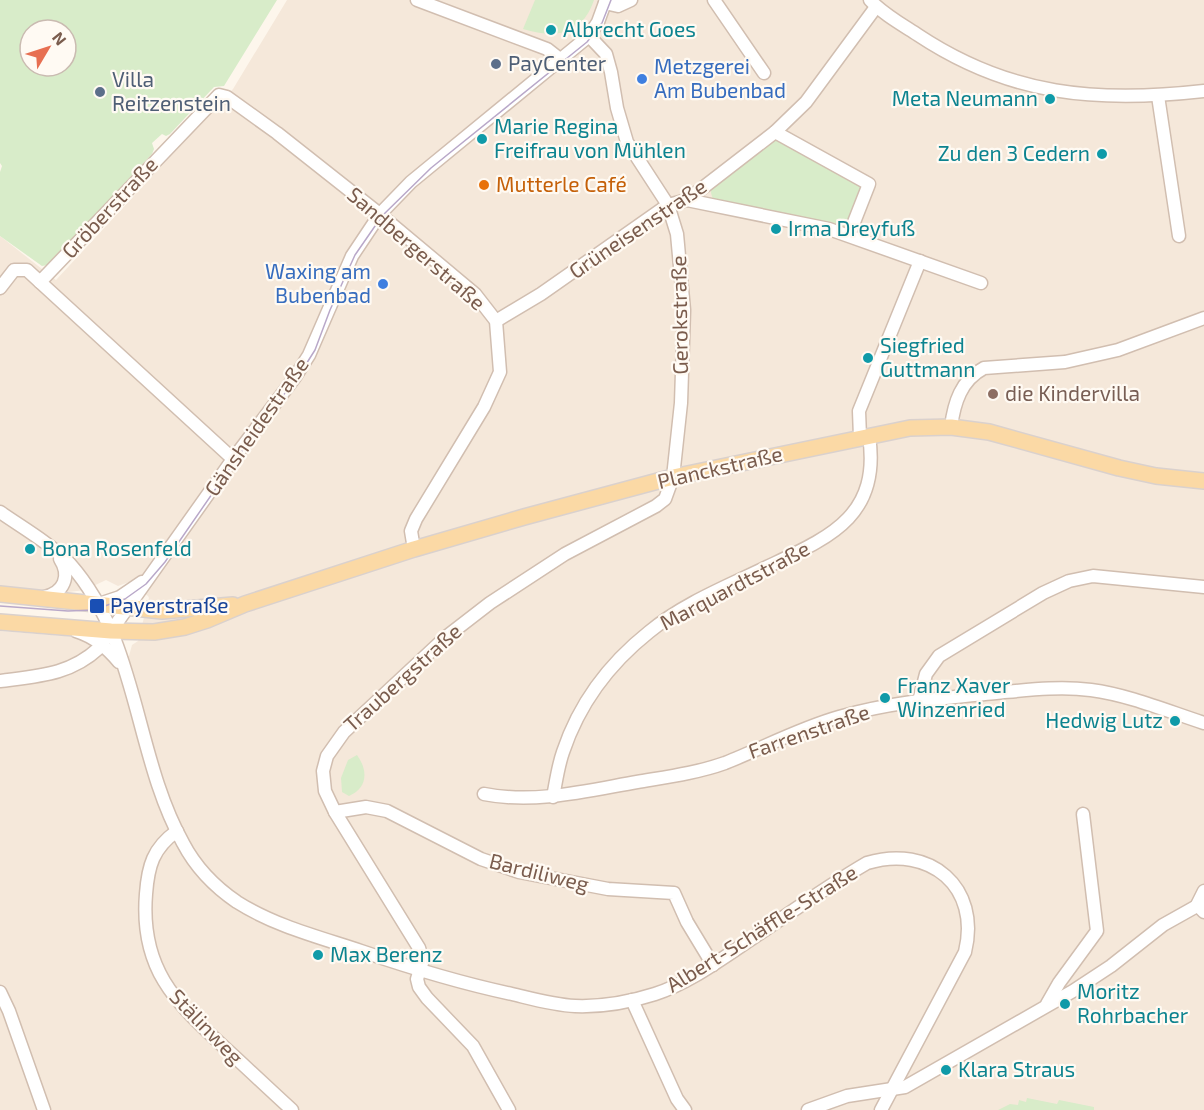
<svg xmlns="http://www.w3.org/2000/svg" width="1204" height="1110" font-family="'Exo 2',sans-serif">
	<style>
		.residential { fill: #f5e8da }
		.green { fill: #d8ecc9; fill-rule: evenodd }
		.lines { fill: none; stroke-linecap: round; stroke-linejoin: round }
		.minor-casing { stroke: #d1beb0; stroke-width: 15 }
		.major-casing { stroke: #dad1cd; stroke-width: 18 }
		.minor { stroke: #fff; stroke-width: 12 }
		.major { stroke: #fbd9a5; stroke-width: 15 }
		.tram { stroke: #b9a8c9; stroke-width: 1.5 }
		.culture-dot { fill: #0f9aa8; stroke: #fffaf3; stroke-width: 2 }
		.service-dot { fill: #5c6f8a; stroke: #fffaf3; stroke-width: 2 }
		.shop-dot { fill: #3f7fe0; stroke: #fffaf3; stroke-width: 2 }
		.food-dot { fill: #e8710a; stroke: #fffaf3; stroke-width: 2 }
		.education-dot { fill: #8d6e63; stroke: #fffaf3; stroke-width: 2 }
		.transit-dot { fill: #1a4fb4; stroke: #fffaf3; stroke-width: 2 }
		.labels { text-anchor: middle; stroke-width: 4.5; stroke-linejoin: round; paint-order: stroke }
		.culture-label { font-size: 21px; fill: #0d838f; stroke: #fffaf3; text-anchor: start }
		.service-label { font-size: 21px; fill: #4e5e75; stroke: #fffaf3; text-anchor: start }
		.shop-label { font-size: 21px; fill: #366cbe; stroke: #fffaf3; text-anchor: start }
		.food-label { font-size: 21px; fill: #c56008; stroke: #fffaf3; text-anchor: start }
		.street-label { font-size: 21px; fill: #7a5c4d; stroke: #fffaf3 }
		.education-label { font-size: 21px; fill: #785e54; stroke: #fffaf3; text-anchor: start }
		.transit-label { font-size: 21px; fill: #164399; stroke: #fffaf3; text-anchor: start }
	</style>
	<rect width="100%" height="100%" fill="#fdf6ec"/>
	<path class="residential" d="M287,0h917v1110h-1204v-479l77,6 11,3 25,21 16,-5 3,-11 6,-4 11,-43 -1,-2 -19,-14 -11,4 -12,-6 -21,10 -49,6 -36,-6v-354l56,44 177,-191z"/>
	<g class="green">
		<path d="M0,0h277l-53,86 -10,1 -44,47 -4,2 -4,-2 -10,9 2,6 -2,5 -104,111 -6,1 -42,-30v-64l2,-6 -2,-3zM30,30h36v36h-36z"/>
		<path d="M535,0h59c-12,35 -38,39 -71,29z"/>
		<path d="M775,132l94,52 -20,51 -134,-29 -4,-13 1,-13z"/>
		<path d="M357,755c11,15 11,33 -8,41l-7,-4 -1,-14 7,-18z"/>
		<path d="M1027,1098l30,6 2,-4 35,7v3h-96l12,-6 8,1 1,-5 7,2z"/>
	</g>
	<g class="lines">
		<g class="minor-casing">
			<g id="minor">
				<path d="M417,0l130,49 14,11"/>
				<path d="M714,0l50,73"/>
				<path d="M870,0c13,14 31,24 48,35 92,61 179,68 286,56"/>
				<path d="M605,3l13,3 13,-6"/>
				<path d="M1158,96l21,140"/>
				<path d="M775,132l94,52 -20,51"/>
				<path d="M687,200l142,29 152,54"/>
				<path d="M40,282l193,177"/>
				<path d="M0,288l14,-18h13l13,12 179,-187 8,2 50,36 100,79 98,82 21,27 4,51 -16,35 -68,112 -5,12 3,18"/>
				<path d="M496,321l45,-27 127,-89 19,-5 88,-68 31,-30 70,-95"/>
				<path d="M951,427c3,-24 10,-47 33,-59l81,-6 53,-12 86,-32"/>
				<path d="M860,437l-1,-26 61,-150"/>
				<path d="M0,512c23,16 51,32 70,52 69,78 64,191 113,279 12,23 32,44 54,59 38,24 82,35 124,49 50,17 99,32 151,43 21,5 42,11 63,12 27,1 55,-4 80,-12 31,-10 59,-30 86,-48 42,-28 83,-58 126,-83 63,-19 114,24 98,89l-84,158"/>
				<path d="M44,597c20,-4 27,-21 16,-38"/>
				<path d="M102,603l18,-6 22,-15"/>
				<path d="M76,631c19,6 31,17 43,31"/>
				<path d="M0,681c38,-5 70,-6 99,-33l134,-189 62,-82 14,-22 43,-99 28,-42 31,-32 178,-146 9,-14 8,-22"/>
				<path d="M919,701l7,-27 13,-18 104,-63 26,-12 24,-5 111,11"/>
				<path d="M484,794c51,10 102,-3 153,-12 29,-5 60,-9 88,-19 38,-15 75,-35 114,-46 51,-15 104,-19 157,-24 32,-3 63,-7 95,-3 38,5 76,21 113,33"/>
				<path d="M553,797c3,-15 5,-31 10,-45 16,-48 47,-89 86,-120 35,-29 79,-46 120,-66 61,-29 112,-50 100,-130"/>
				<path d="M335,812l31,-5 21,4 94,48 38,13 89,17 66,4 13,29 26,43"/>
				<path d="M177,831c-24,17 -29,35 -31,63 -6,74 28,107 78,153 23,21 45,42 68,63"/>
				<path d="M1204,891l-7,14 7,7"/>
				<path d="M0,992l9,19 35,99"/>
				<path d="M632,1000l45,99 8,11"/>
				<path d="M1047,1004l12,-21 38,-52 -14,-117"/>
				<path d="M509,1110l-36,-64 -46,-48 -8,-11 -2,-8 6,-19 -4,-12 -84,-136 -10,-21 -2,-20 4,-15 17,-24 102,-95 44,-34 75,-49 91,-48 9,-7 8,-22 8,-74 3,-93 -7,-76 -9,-29 -41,-63 -10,-34 -6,-36 -5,-18 -17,-18"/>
				<path d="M808,1110l39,-14 58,-9 168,-96 38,-25 52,-41 41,-23"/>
			</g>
		</g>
		<g class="major-casing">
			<g id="major">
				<path d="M0,594l162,17 71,-6"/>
				<path d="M0,622l111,9 43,1 31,-5 22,-7 38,-16 169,-55 110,-32 149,-40 237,-49 41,-1 38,5 130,36 37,8 48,5"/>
			</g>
		</g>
		<use href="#minor" class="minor"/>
		<use href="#major" class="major"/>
		<path class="tram" d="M0,606l68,5 25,-1 32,-11 21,-15 19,-22 74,-107 64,-86 12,-19 15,-40 25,-55 27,-39 49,-48 156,-126 15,-19 9,-23"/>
	</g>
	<g class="culture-dot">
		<circle cx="551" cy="30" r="6"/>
		<circle cx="1050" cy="99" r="6"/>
		<circle cx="482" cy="139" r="6"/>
		<circle cx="1102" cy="154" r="6"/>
		<circle cx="776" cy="229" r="6"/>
		<circle cx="868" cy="358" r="6"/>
		<circle cx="30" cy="549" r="6"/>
		<circle cx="885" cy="698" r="6"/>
		<circle cx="1175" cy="721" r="6"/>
		<circle cx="318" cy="955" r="6"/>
		<circle cx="1065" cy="1004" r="6"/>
		<circle cx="946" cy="1070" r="6"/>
	</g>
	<g class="service-dot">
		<circle cx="496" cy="64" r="6"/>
		<circle cx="100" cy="92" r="6"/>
	</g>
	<g class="shop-dot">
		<circle cx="642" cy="79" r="6"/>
		<circle cx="383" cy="284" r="6"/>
	</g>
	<circle class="food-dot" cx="484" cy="185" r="6"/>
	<circle class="education-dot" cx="993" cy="394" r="6"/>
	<rect class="transit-dot" x="89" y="598" width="16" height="16" rx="3"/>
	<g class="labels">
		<g class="culture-label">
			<text x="563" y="37">Albrecht Goes</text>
			<text x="1038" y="106" text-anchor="end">Meta Neumann</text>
			<text x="494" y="134">Marie Regina<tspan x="494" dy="24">Freifrau von Mühlen</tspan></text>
			<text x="1090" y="161" text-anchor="end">Zu den 3 Cedern</text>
			<text x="788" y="236">Irma Dreyfuß</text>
			<text x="880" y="353">Siegfried<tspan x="880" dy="24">Guttmann</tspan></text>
			<text x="42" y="556">Bona Rosenfeld</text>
			<text x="897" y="693">Franz Xaver<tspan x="897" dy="24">Winzenried</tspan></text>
			<text x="1163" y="728" text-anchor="end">Hedwig Lutz</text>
			<text x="330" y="962">Max Berenz</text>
			<text x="1077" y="999">Moritz<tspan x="1077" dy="24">Rohrbacher</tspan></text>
			<text x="958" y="1077">Klara Straus</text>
		</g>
		<g class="service-label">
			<text x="508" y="71">PayCenter</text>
			<text x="112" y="87">Villa<tspan x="112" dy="24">Reitzenstein</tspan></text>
		</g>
		<g class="shop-label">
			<text x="654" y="74">Metzgerei<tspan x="654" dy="24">Am Bubenbad</tspan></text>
			<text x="371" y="279" text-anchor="end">Waxing am<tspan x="371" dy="24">Bubenbad</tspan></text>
		</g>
		<g class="food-label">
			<text x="496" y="192">Mutterle Café</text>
		</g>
		<g class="street-label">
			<text transform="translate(110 208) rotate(-47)" y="7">Gröberstraße</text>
			<text transform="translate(638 229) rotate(-34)" y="7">Grüneisenstraße</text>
			<text transform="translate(416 249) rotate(41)" y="7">Sandbergerstraße</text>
			<text transform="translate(680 315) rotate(-91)" y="7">Gerokstraße</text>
			<text transform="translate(257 427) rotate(-55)" y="7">Gänsheidestraße</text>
			<text transform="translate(720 468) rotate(-13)" y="7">Planckstraße</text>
			<text transform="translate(735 586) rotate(-28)" y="7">Marquardtstraße</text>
			<text transform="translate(403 678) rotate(-42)" y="7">Traubergstraße</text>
			<text transform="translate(809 732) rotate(-19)" y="7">Farrenstraße</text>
			<text transform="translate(539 873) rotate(14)" y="7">Bardiliweg</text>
			<text transform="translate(762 929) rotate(-32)" y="7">Albert-Schäffle-Straße</text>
			<text transform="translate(206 1027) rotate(46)" y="7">Stälinweg</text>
		</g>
		<g class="education-label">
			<text x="1005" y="401">die Kindervilla</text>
		</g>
		<g class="transit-label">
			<text x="110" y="613">Payerstraße</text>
		</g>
	</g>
	<g transform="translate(48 48) rotate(51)"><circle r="28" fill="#fffaf3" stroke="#cabbb1" stroke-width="1.5"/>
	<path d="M0-4.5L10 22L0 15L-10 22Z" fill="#e76f51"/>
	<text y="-9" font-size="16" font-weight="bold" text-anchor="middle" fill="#7a5c4d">N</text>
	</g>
</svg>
